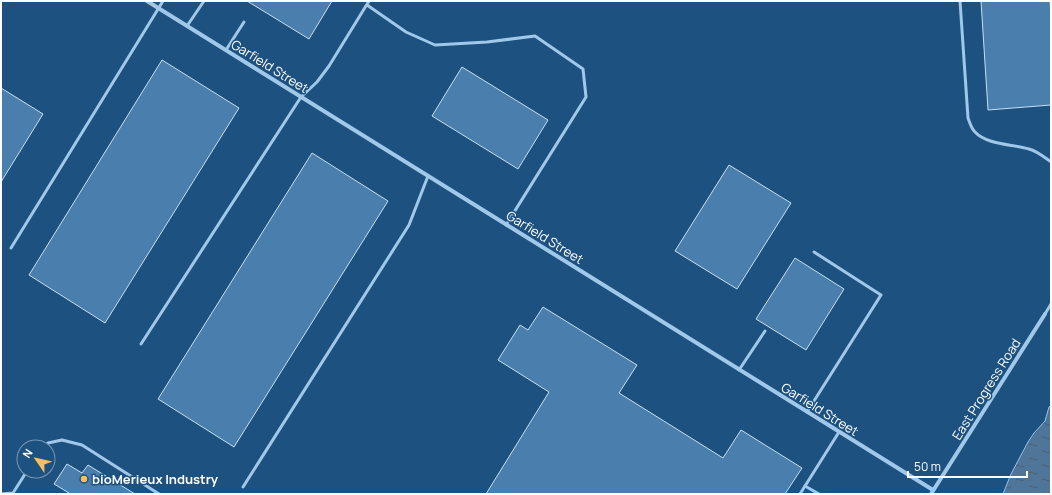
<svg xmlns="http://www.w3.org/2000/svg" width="1052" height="495" font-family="Manrope,sans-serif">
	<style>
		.water { fill: url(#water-ripples); stroke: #93c4eb }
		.building { fill: #4a7eac; stroke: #c5e0f7 }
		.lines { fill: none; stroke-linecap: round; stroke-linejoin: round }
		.service { stroke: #a0c8e9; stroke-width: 3 }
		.minor { stroke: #a0c8e9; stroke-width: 4 }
		.poi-dot { fill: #f9bf5e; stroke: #1d5180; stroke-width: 1.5 }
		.labels { text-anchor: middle; stroke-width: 3; stroke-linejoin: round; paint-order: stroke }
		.street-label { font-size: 13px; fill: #fff; stroke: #1d5180 }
		.poi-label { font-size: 13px; font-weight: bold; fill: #fff; stroke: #1d5180; text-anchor: start }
	</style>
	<defs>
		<pattern id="water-ripples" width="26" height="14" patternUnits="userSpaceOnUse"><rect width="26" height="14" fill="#4f7598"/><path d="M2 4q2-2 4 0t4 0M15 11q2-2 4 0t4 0" fill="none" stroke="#4d5e6e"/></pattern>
	</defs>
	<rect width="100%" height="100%" fill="#1d5180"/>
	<path class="water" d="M1051,405v89h-48l8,-20 17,-32 6,-9 11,-12 4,-14z"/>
	<g class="building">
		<path d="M247,1h85l-23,38z"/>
		<path d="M981,1h69l1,15v89l-63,5z"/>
		<path d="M162,60l77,48 -134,215 -76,-48z"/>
		<path d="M462,67l86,53 -30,49 -86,-53z"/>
		<path d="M1,88l42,26 -42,68z"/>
		<path d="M312,153l76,48 -154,246 -76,-48z"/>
		<path d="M729,165l62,38 -54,86 -62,-38z"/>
		<path d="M795,258l49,31 -38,61 -50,-31z"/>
		<path d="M543,307l94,58 -18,28 104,65 18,-28 61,38 -17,26h-299l63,-102 -51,-32 22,-35 8,5z"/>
		<path d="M67,464l15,9 6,-8 47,29h-66v-1l-15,-9z"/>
	</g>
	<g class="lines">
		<g class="service">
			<path d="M960,1l8,117c2,5 3,10 7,14 12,13 38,12 54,17 8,2 15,8 22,13"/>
			<path d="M367,5l39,27 29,13 52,-3 48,-6 48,33 3,28 -80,128"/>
			<path d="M187,26l17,-25"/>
			<path d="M226,50l18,-28"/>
			<path d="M11,248l152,-247"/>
			<path d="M1045,314l6,-10"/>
			<path d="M141,344l160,-247 16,-15 12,-16 40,-65"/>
			<path d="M739,370l26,-39"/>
			<path d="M807,412l74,-117 -67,-43"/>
			<path d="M45,447l3,-4 14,-3 20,5 77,49"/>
			<path d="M805,486l14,8"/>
			<path d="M243,487l166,-262 19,-49"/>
			<path d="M1,494l12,-1 14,-22"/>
			<path d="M800,494l39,-62"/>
		</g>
		<g class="minor">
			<path d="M147,1l786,489"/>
			<path d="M931,494l114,-180"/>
		</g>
	</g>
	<circle class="poi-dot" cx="84" cy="479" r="4"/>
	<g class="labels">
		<g class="street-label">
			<text transform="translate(270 66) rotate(32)" y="5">Garfield Street</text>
			<text transform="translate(545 237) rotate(32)" y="5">Garfield Street</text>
			<text transform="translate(986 389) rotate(-58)" y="5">East Progress Road</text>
			<text transform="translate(820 409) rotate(32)" y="5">Garfield Street</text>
		</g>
		<g class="poi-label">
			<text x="92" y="484">bioMerieux Industry</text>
		</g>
	</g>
	<rect width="1052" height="495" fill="none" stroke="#ffffff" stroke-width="4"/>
	<g transform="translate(36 459) rotate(304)"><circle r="19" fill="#1d5180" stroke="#7797b3"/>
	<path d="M0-3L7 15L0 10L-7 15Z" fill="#f9bf5e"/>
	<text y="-6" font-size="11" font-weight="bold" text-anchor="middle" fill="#ffffff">N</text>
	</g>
	<path d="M908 471v6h119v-6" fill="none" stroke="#ffffff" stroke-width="2"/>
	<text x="914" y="471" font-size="12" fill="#ffffff" stroke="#1d5180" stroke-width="3" paint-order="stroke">50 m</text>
</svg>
